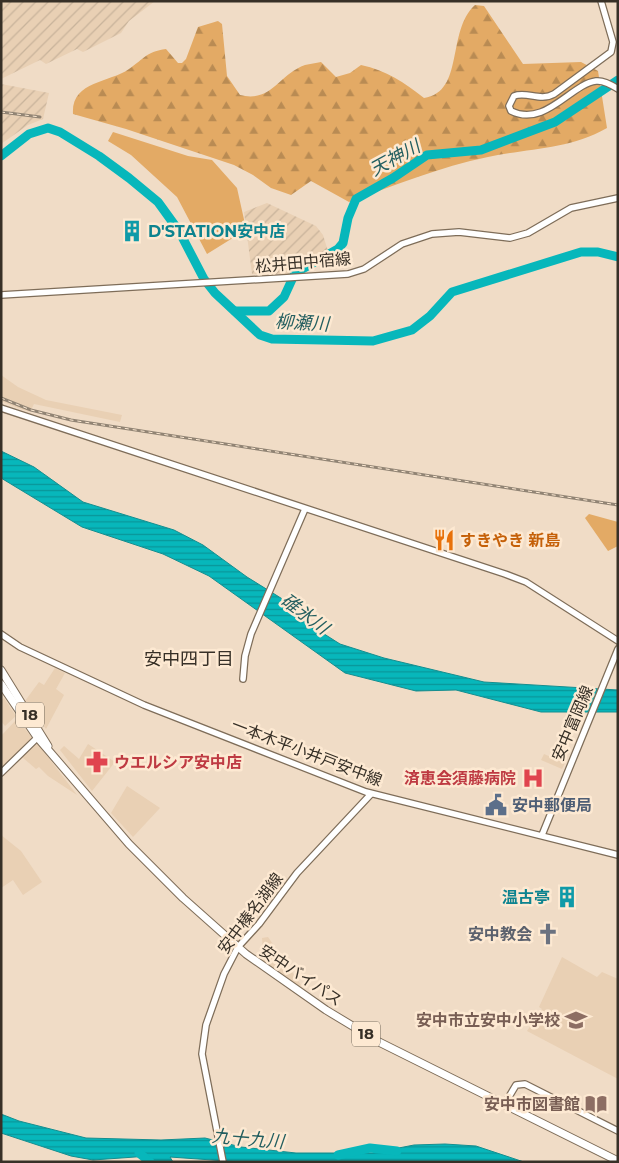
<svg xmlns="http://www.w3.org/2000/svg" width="619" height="1163" font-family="Montserrat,'Noto Sans JP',sans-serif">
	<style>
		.built { fill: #e9d0b4 }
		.industrial { fill: url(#industrial-furrows) }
		.green { fill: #e3aa65 }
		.forest { fill: url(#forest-firs) }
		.water { fill: url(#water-rules); stroke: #158e8f }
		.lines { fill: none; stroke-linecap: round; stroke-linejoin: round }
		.river { stroke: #07b7bb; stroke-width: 9 }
		.secondary-casing { stroke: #7e6d59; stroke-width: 8 }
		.highway-casing { stroke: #7e6d59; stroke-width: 9 }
		.secondary { stroke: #fff; stroke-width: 5.5 }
		.highway { stroke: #fff; stroke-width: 7 }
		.rail-casing { stroke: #918474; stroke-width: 3 }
		.rail { stroke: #fde9d2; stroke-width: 1; stroke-dasharray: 4; stroke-linecap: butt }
		.labels { text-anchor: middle; stroke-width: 5; stroke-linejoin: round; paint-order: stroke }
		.shield { fill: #fde9d2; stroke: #72685a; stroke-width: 1 }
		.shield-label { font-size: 15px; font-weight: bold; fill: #373027 }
		.culture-label { font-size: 16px; font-weight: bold; fill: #0d838f; stroke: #fde9d2; text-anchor: start }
		.street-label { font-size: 16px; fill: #373027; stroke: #fde9d2 }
		.food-label { font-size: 16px; font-weight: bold; fill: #c56008; stroke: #fde9d2; text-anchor: start }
		.health-label { font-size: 16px; font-weight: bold; fill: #be3a42; stroke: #fde9d2; text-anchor: start }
		.service-label { font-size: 16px; font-weight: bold; fill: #4e5e75; stroke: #fde9d2; text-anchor: start }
		.worship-label { font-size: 16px; font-weight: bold; fill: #5b616d; stroke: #fde9d2; text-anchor: end }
		.education-label { font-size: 16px; font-weight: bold; fill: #785e54; stroke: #fde9d2; text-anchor: end }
		.water-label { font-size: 18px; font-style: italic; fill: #255f60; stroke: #fde9d2 }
		.neighbourhood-label { font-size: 18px; fill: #373027; stroke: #fde9d2 }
	</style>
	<defs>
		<pattern id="industrial-furrows" width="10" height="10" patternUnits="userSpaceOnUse" patternTransform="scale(1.25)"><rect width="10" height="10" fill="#e9d0b4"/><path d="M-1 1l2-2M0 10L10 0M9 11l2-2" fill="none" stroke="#c8b39b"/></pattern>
		<pattern id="forest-firs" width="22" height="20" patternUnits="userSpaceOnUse" patternTransform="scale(1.25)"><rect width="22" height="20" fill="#e3aa65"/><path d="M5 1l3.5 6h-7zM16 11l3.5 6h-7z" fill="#b98b53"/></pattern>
		<pattern id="water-rules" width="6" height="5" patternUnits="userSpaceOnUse" patternTransform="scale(1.25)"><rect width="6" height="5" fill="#07b7bb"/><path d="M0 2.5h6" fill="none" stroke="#099598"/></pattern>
	</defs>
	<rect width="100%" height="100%" fill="#f0dcc6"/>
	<g class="built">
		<path d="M1,375l17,12 28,13 76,15 -2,7 -86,-18 -4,8 -12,-4 -17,-7z"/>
		<path d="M55,668l10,5 -9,16 8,6 -18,34 -21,-28 14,-19 5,3z"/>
		<path d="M4,698l12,18 -11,10 -4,-5v-21z"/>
		<path d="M17,719l16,20 -32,31v-34z"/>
		<path d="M36,743l2,1 39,51 -29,-19 -9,-9 -3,2 -14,-12z"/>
		<path d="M88,744l27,18 -23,29 -32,-41 4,-4 15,13z"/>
		<path d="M544,754l21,9 -3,6 -21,-9z"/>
		<path d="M127,786l33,22 -27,29 -22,-24z"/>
		<path d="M1,835l20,16 21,31 -19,13 -10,-15 -12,8z"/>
		<path d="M268,937l33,48 -2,3 -41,-30 5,-6 -1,-14z"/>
		<path d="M562,957l35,20 5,-5 16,7v100l-91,-48 15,-22 -3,-2z"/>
	</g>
	<g class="industrial">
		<path d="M1,1h154l-26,20 -8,12 -38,19 -6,-3 -31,15 -6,-4 -39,19z"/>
		<path d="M1,84l48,9 -6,26 -15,6 -27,19z"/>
		<path d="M267,203l49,23 7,9 5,16 -37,23h-39l-8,-62z"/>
	</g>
	<g class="green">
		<path d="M113,132l75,24 24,4 25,28 8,36 -9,12 -29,18 -30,-57 -46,-42 -23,-14z"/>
		<path d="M589,514l29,8v24l-10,5 -23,-33z"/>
	</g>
	<path class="forest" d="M475,5l9,1 39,58 58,-2 17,9 9,57c-39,22 -77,20 -119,29 -48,10 -93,28 -139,45l-38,-21 -20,14 -20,-7 -18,-13 -19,-10 -108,-36 -53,-15c-2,-33 36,-31 56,-45 16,-11 17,-17 37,-20l12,14h4l4,-4 12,-32 20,-6 4,3 5,52 13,19c32,8 39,-21 65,-30 5,-1 11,-2 16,-3l15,15 14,-4 11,-8c25,5 44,18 63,33 41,-6 22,-67 51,-93z"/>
	<g class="water">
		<path d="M1,451l33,16 49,35 91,28 29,15 44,32 37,23 26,25 30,19 44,14 100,24 134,8v22h-77l-85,-22 -40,1 -71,-18 -136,-97 -46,-22 -81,-27 -81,-49z"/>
		<path d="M1,1114l18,7 67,17 75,2 44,-2 36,9 55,6h77l41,-8 31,-1 31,2 48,16h-284l-70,-5 3,5h-18l-6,-6 -56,4 -22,-4 -70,-23z"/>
	</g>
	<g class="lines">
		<g class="river">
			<path d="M1,156l28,-22 19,-6 12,4 39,24 30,22 29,24 21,29 25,48 11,14 45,42 12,4 101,2 39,-11 18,-14 22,-24 129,-40h17l20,5"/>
			<path d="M235,311h34l15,-14 11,-24 43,-24 5,-6 5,-25 8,-19 37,-21 34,-23 54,-5 74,-28 63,-42"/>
			<path d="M139,1153l11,9"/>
			<path d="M338,1155l32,-7 27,3"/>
		</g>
		<g class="secondary-casing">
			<g id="secondary">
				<path d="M601,1l12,41 -2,10 -57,42c-14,8 -27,-3 -40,2l-5,10 2,5c34,17 60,-27 85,-30 8,-1 16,4 22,8"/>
				<path d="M1,295l347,-21 16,-5 38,-25 30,-10 27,-2 51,6 18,-5 43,-25 47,-10"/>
				<path d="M1,408l504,166 21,8 92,59"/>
				<path d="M1,634l19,13 124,58 222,87 252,63"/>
				<path d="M243,679l2,-23 6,-22 54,-125"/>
				<path d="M1,773l38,-37"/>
				<path d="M542,835l76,-186"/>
				<path d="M504,1105l12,-20 9,-1 93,47"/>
				<path d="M223,1162l-21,-108 4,-29 18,-51 14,-27 21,-23 38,-51 74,-79"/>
			</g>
		</g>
		<g class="highway-casing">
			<g id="highway">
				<path d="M1,670l47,76"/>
				<path d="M1,684l36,53 92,107 54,54 63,56 80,56 53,32 239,119"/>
			</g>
		</g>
		<use href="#secondary" class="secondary"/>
		<use href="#highway" class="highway"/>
		<g class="rail-casing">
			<g id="rail">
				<path d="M1,112l39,5"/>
				<path d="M1,398l30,12 40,10 547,85"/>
			</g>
		</g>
		<use href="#rail" class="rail"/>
	</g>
	<defs>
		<g id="building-bare" transform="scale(1.725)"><path d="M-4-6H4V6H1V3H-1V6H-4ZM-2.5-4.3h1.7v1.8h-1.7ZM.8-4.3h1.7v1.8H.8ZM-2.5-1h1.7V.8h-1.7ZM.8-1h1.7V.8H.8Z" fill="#0f9aa8" stroke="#fde9d2" stroke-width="2.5" paint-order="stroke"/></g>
		<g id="restaurant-bare" transform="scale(1.725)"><path d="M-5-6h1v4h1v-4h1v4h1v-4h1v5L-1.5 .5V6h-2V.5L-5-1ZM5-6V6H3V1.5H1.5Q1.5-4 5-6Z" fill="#e8710a" stroke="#fde9d2" stroke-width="2.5" paint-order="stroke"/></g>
		<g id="pharmacy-bare" transform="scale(1.725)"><path d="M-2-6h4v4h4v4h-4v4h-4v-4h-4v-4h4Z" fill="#e0444e" stroke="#fde9d2" stroke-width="2.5" paint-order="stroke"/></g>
		<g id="hospital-bare" transform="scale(1.725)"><path d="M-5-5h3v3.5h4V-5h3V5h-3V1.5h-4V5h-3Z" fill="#e0444e" stroke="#fde9d2" stroke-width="2.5" paint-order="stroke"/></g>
		<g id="civic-bare" transform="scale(1.725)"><path d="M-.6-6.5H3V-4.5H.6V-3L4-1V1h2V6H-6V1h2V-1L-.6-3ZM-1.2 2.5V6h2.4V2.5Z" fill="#5c6f8a" stroke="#fde9d2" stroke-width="2.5" paint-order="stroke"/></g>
		<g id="church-bare" transform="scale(1.725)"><path d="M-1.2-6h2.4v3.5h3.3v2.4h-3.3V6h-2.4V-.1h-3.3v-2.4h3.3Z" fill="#6b7280" stroke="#fde9d2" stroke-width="2.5" paint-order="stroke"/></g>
		<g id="school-bare" transform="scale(1.725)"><path d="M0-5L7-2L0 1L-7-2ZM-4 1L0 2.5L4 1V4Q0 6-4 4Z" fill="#8d6e63" stroke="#fde9d2" stroke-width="2.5" paint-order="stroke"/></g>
		<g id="library-bare" transform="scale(1.725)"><path d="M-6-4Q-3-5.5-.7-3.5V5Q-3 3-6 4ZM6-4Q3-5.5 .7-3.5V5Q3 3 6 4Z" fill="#8d6e63" stroke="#fde9d2" stroke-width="2.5" paint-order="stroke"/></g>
	</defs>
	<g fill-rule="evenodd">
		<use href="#building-bare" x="132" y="231"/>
		<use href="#restaurant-bare" x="444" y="540"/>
		<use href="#pharmacy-bare" x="97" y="762"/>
		<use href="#hospital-bare" x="533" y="778"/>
		<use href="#civic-bare" x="496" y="805"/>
		<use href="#building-bare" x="567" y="897"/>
		<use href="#church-bare" x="548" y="934"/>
		<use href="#school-bare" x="576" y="1020"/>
		<use href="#library-bare" x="596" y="1104"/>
	</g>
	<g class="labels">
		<g class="shield">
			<rect x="16" y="702.5" width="28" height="25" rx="4"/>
			<rect x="352" y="1021.5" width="28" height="25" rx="4"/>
		</g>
		<g class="shield-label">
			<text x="30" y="720">18</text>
			<text x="366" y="1039">18</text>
		</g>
		<g class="culture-label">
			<text x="148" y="237">D'STATION安中店</text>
			<text x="550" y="903" text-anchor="end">温古亭</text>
		</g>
		<g class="street-label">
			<text transform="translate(303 262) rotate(-5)" y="6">松井田中宿線</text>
			<text transform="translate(572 723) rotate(-67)" y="6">安中富岡線</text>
			<text transform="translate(307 752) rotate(21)" y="6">一本木平小井戸安中線</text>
			<text transform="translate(250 913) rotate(-53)" y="6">安中榛名湖線</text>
			<text transform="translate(301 975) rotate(34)" y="6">安中バイパス</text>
		</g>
		<g class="food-label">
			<text x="460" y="546">すきやき 新島</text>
		</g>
		<g class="health-label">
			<text x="114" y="768">ウエルシア安中店</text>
			<text x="516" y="784" text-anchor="end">済恵会須藤病院</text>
		</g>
		<g class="service-label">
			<text x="512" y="811">安中郵便局</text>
		</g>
		<g class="worship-label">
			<text x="532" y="940">安中教会</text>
		</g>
		<g class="education-label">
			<text x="560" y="1026">安中市立安中小学校</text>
			<text x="580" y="1110">安中市図書館</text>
		</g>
		<g class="water-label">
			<text transform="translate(395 158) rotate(-29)" y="6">天神川</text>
			<text transform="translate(302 323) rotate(3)" y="6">柳瀬川</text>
			<text transform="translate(305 614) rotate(37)" y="6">碓氷川</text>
			<text transform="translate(248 1139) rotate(5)" y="6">九十九川</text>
		</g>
		<g class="neighbourhood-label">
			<text x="189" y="665">安中四丁目</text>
		</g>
	</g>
	<rect width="619" height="1163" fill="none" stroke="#373027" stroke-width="5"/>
</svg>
